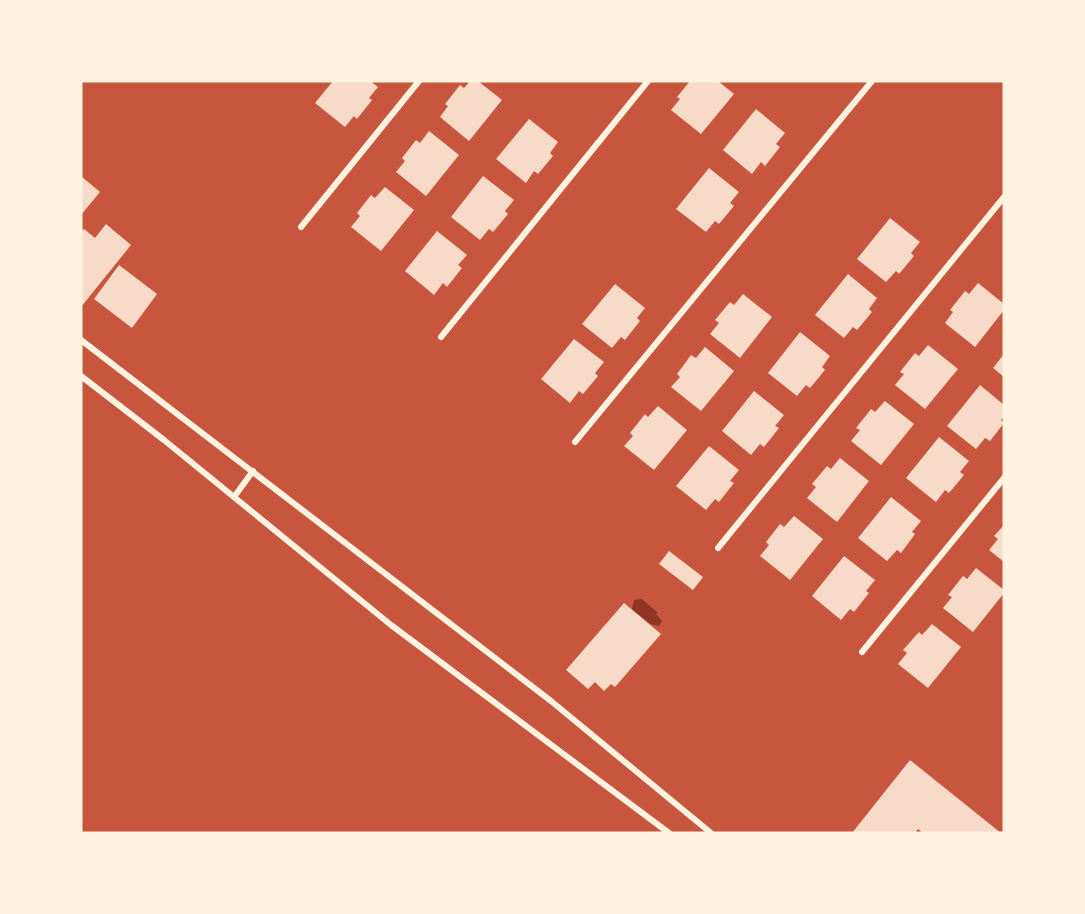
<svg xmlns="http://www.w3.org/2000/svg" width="1085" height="914" font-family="'Fira Sans',sans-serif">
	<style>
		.water { fill: #8f3625 }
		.building { fill: #f7dbc8 }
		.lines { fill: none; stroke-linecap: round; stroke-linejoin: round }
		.minor { stroke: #fff3e0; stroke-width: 6 }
	</style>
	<rect width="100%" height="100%" fill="#c8553d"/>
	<path class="water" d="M642,599l16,14 -2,1 6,7 -3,5 -9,-2 -18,-15 2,-9z"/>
	<g class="building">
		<path d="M333,81h37l8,6 -9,11 3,2 -15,19 -3,-3 -9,11 -30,-24z"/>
		<path d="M470,81h8l24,19 -33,41 -29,-24 8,-11 -3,-2 15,-19 4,3z"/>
		<path d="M690,81h28l16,13 -33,40 -30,-24 9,-11 -3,-2z"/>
		<path d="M756,109l29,24 -9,11 4,3 -15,19 -4,-4 -9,12 -29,-24z"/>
		<path d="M529,119l29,23 -8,11 3,3 -15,18 -4,-3 -8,12 -30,-24z"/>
		<path d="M429,131l30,24 -33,41 -30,-24 9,-11 -3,-3 14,-18 4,3z"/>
		<path d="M709,168l30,24 -9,11 4,3 -15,18 -4,-3 -9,11 -30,-23z"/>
		<path d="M81,176l19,16 -19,23z"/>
		<path d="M483,176l31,24 -9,11 3,3 -15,18 -4,-3 -9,11 -29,-23z"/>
		<path d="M385,187l29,23 -33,41 -30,-24 9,-11 -3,-3 14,-18 4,3z"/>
		<path d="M890,218l30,24 -9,11 3,3 -15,18 -3,-3 -10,11 -29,-23z"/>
		<path d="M106,224l25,21 -50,62v-75l3,-3 11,9z"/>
		<path d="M437,231l30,24 -9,10 4,3 -15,19 -4,-4 -9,12 -29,-24z"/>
		<path d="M119,265l38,29 -25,34 -38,-29z"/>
		<path d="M848,274l29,24 -8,11 3,3 -15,18 -4,-3 -9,11 -29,-23z"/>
		<path d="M978,283l26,21v6l-29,37 -30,-24 8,-11 -3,-2 15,-19 4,3z"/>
		<path d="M615,284l30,24 -8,10 3,3 -15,19 -4,-3 -9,11 -30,-24z"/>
		<path d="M743,294l29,23 -32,41 -30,-24 9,-11 -4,-3 15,-18 4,3z"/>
		<path d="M800,332l30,24 -8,11 3,3 -15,18 -4,-3 -9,11 -29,-23z"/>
		<path d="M574,339l30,23 -9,11 3,3 -15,18 -4,-3 -9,12 -29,-24z"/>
		<path d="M928,345l30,24 -33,40 -30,-24 9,-11 -4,-2 15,-19 4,3z"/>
		<path d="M705,347l29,24 -33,40 -30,-24 9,-10 -3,-3 14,-19 5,3z"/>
		<path d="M1004,354v23l-11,-9z"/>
		<path d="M980,385l24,20v11l-3,4 3,3 -14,18 -5,-3 -9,11 -29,-23z"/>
		<path d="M754,391l30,24 -9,11 4,2 -15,19 -4,-3 -9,11 -29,-24z"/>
		<path d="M885,401l29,23 -33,41 -30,-24 9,-11 -4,-2 15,-19 4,3z"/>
		<path d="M658,406l29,24 -33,40 -30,-24 9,-10 -3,-3 15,-19 3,3z"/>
		<path d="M939,437l30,24 -9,11 4,3 -15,18 -4,-3 -9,12 -30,-24z"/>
		<path d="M709,446l30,24 -9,11 4,2 -15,19 -4,-3 -9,11 -30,-24z"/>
		<path d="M840,458l29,23 -32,41 -30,-24 9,-11 -4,-3 15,-18 4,3z"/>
		<path d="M891,497l30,24 -9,11 3,2 -14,19 -4,-3 -10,11 -29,-23z"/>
		<path d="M794,516l29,23 -33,41 -30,-24 9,-11 -3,-3 14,-18 4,3z"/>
		<path d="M1004,525v37l-15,-12 9,-11 -4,-3z"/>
		<path d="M669,551l34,26 -10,13 -34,-26z"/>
		<path d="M844,556l31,24 -9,11 3,2 -15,19 -4,-3 -9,11 -29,-24z"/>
		<path d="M976,568l28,22v3l-31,39 -30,-24 9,-11 -4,-2 15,-19 4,3z"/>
		<path d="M624,603l37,31 -46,53 -4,-3 -7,7 -9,-9 -7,7 -22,-19z"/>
		<path d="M932,624l29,23 -33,41 -30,-24 9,-11 -4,-3 16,-18 3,3z"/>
		<path d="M910,760l91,73h-78l-5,-4 -3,4h-63z"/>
	</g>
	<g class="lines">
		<g class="minor">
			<path d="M301,227l118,-146"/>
			<path d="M441,337l207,-256"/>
			<path d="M81,340l470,361 160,132"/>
			<path d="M81,376l83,64 227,185 278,208"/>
			<path d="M575,442l297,-361"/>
			<path d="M234,497l19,-26"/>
			<path d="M718,548l286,-351"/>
			<path d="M862,652l142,-174"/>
		</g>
	</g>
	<rect width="1085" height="914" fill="none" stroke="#fff3e0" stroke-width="165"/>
</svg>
